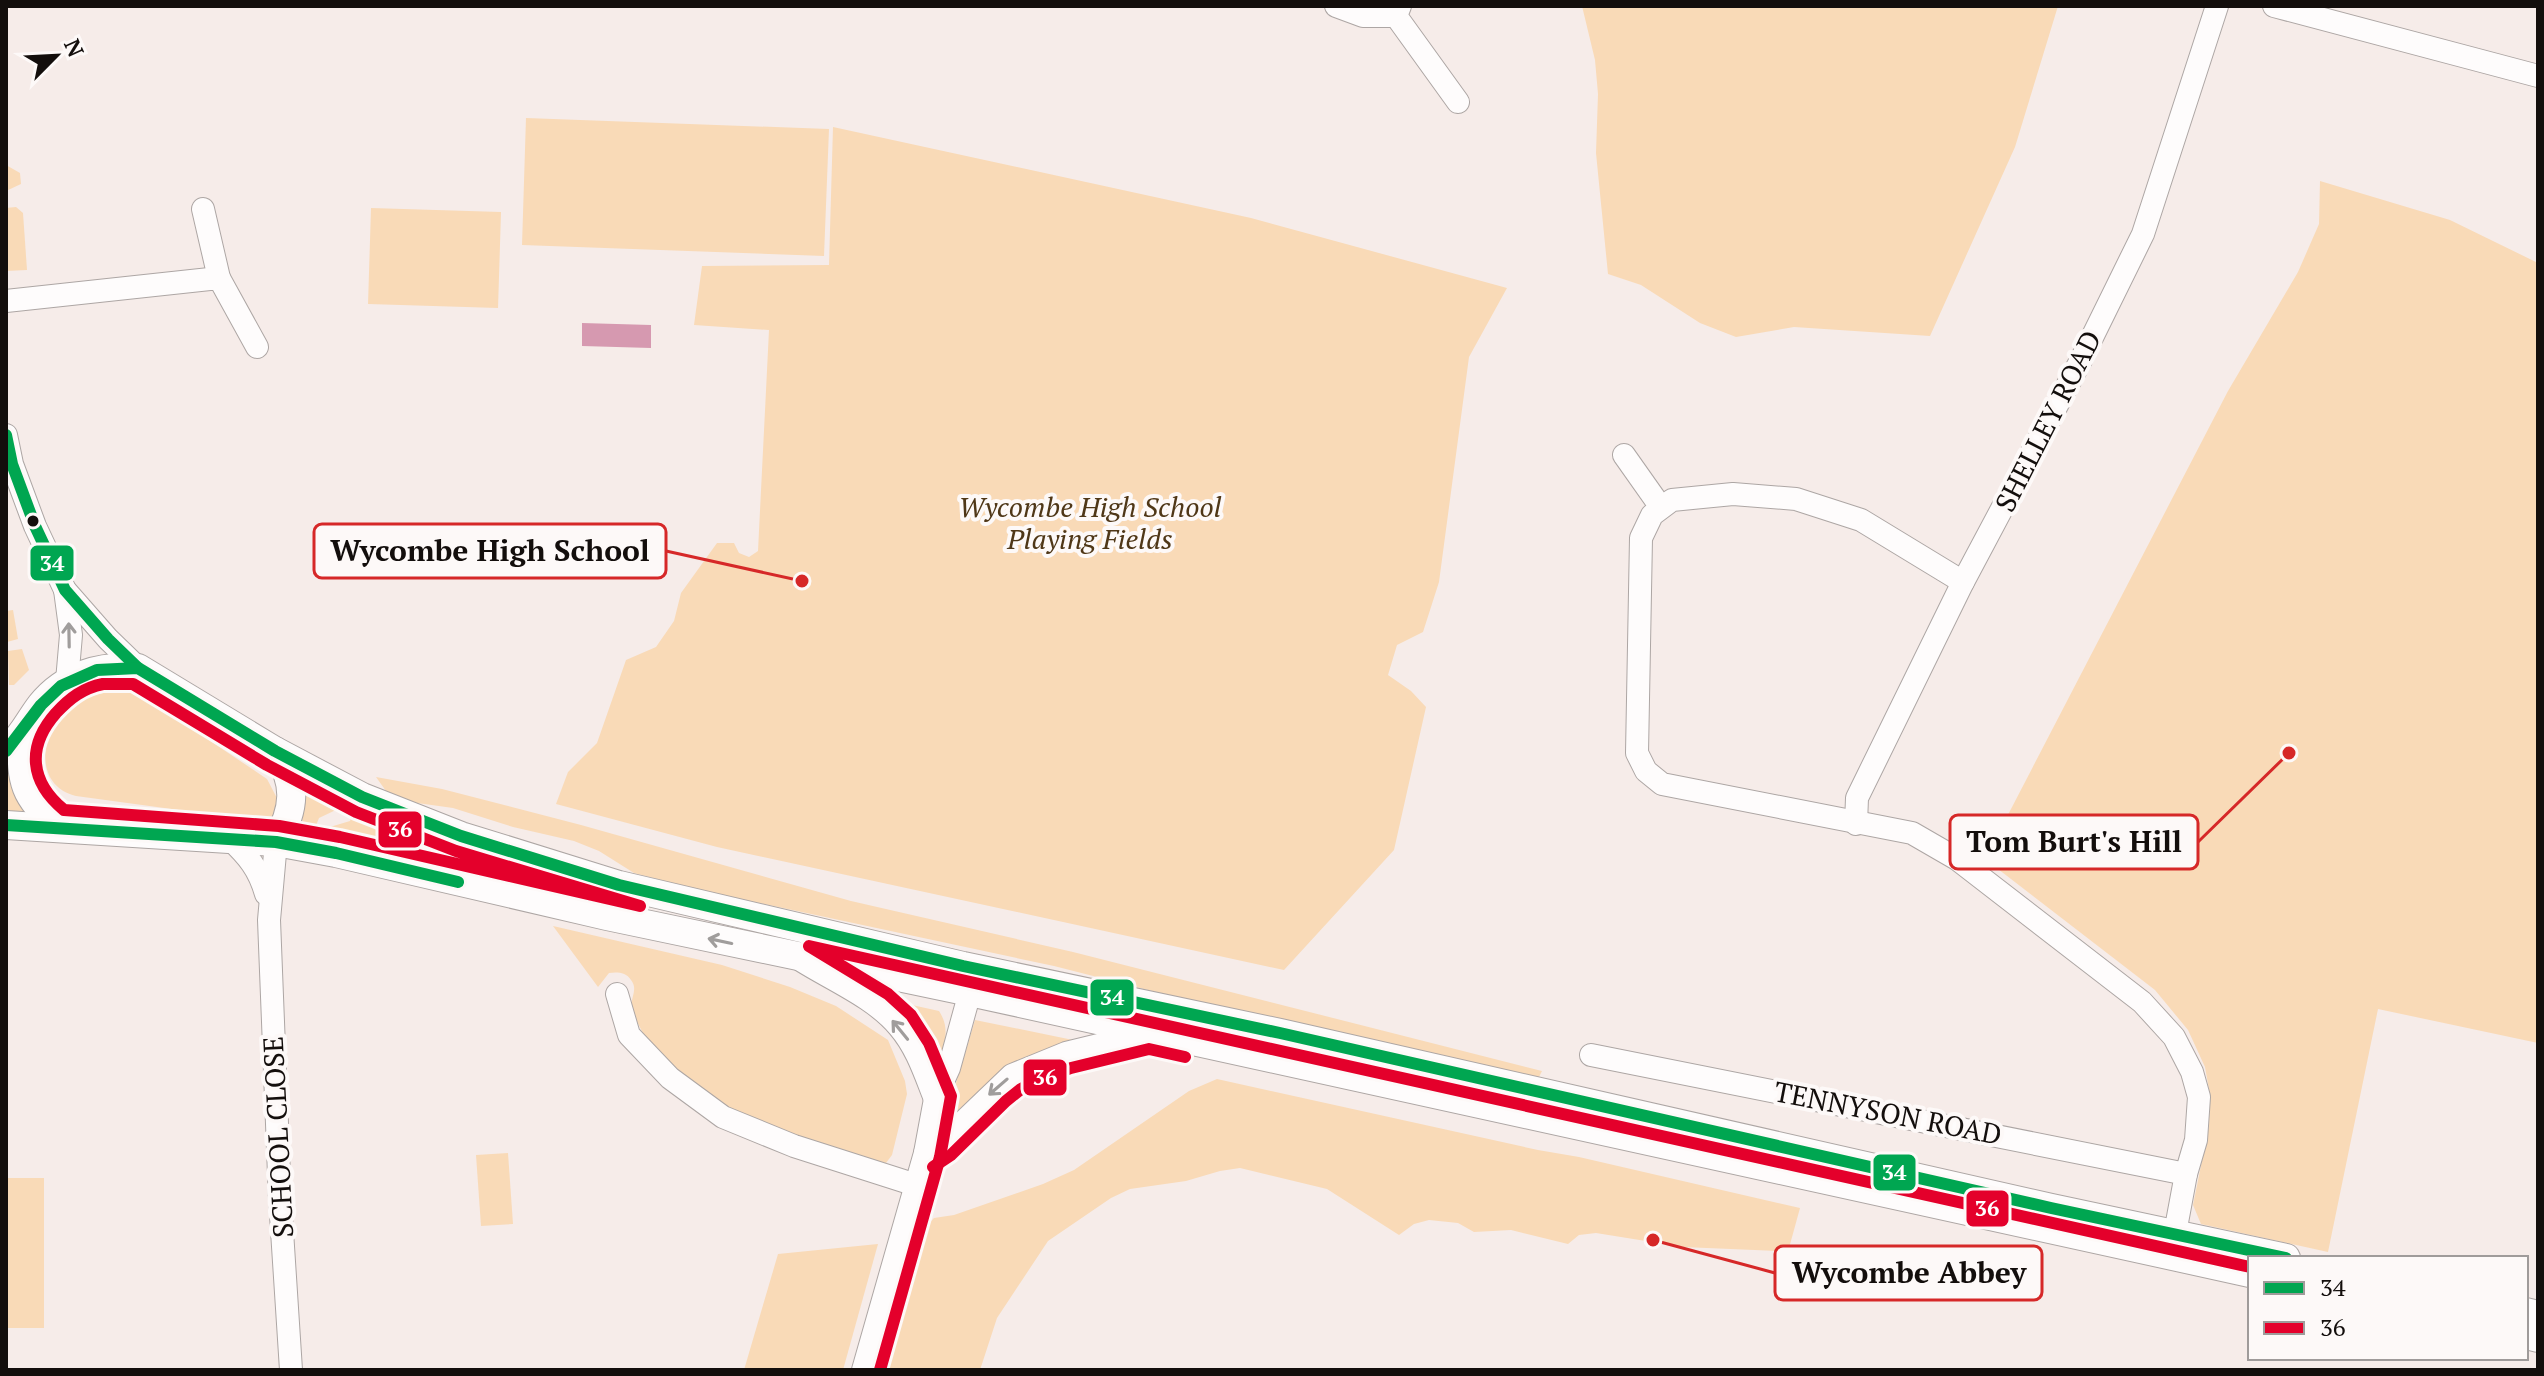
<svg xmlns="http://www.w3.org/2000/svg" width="2544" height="1376" font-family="'PT Serif',serif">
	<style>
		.green { fill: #f9dab7 }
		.water { fill: #d699b0 }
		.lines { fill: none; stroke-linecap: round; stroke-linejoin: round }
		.minor-casing { stroke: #ada6a4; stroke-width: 24 }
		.major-casing { stroke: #ada6a4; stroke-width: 30 }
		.minor { stroke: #fefcfc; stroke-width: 22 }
		.major { stroke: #fefcfc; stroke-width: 28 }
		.bus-1-casing { stroke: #fdf9f8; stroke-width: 18 }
		.bus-2-casing { stroke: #fdf9f8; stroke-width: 18 }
		.bus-1 { stroke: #00a651; stroke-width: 12 }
		.bus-2 { stroke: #e4002b; stroke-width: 12 }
		.oneway { stroke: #a09d9c }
		.bus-dot { fill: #130e0c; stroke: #fdf9f8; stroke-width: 3 }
		.labels { text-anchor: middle; stroke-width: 8; stroke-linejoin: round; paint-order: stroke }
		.street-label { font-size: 28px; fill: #130e0c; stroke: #fdf9f8 }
		.park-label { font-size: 28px; font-style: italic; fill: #4f3717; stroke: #fdf9f8 }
		.leader { fill: none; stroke: #d62828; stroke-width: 3 }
		.callout-dot { fill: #d62828; stroke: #fdf9f8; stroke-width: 3 }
		.callout { fill: #fdf9f8; stroke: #d62828; stroke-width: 3 }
		.callout-label { font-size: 30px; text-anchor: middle; font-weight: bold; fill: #130e0c }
		.line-badge { stroke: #fdf9f8; stroke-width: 3 }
		.badge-label { font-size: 22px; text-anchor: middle; font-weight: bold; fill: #fff }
	</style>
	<rect width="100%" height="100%" fill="#f6ece9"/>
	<g class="green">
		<path d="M1582,6h476l-43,141 -85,189 -136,-9 -58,10 -36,-14 -59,-38 -33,-11 -12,-121 2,-59 -3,-34z"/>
		<path d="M526,118l303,11 -5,127 -302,-11z"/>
		<path d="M833,127l418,91 256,70 -38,69 -30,225 -16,50 -26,13 -9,30 23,16 15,16 -32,143 -110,120 -567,-123 -161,-43 12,-32 29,-29 29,-83 30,-13 18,-26 7,-28 36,-50h17l5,10 10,4 9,-6 11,-221 -75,-5 8,-59 127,-1z"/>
		<path d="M6,165l14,8 1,11 -15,7z"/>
		<path d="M2320,181l130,39 88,43v780l-160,-34 -50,243 -127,-28 -8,-19 16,-79 1,-31 -5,-28 -17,-37 -33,-40 -170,-131 243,-468 70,-119 21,-48z"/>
		<path d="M16,207l7,6 4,57 -21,1v-63z"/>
		<path d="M371,208l130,4 -3,96 -130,-4z"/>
		<path d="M13,610l5,29 -11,3 -1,-31z"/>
		<path d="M22,649l7,21 -15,15h-5l-1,-34z"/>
		<path d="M114,691l22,2 9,4 122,82 12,23c-3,12 -6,17 -19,19l-184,-25c-42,-10 -37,-63 -9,-86 13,-11 30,-17 47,-19z"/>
		<path d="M11,764l15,49 -20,4v-51z"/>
		<path d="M376,777l66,12 139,36 270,76 222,51 469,119 -3,6 -344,-75 -141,-36 -351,-75 -69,-18 -35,-22 -25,-10 -61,-14 -60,-19 -50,-7 -17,-10z"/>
		<path d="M308,790l32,18 -21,10 -4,10 -13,-4 3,-33z"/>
		<path d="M352,814l77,31 -2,8 -98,-21 1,-5 20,-6z"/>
		<path d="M553,926l169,39 68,22 46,19 52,34 17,41 2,13 -15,61 -6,8c-47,-9 -167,-47 -201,-78 -20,-20 -44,-48 -53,-76 -3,-10 7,-19 -1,-29 -5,-8 -14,-8 -22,-7l-11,14z"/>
		<path d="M894,1001l45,10c11,17 6,30 1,49h-5c-10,-24 -21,-41 -41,-59z"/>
		<path d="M975,1020l98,20 -131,90z"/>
		<path d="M1217,1079l321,71 41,7 221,51 -14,51 -8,-8 -95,-4 -87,-14 -17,2 -11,9 -57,-14 -37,2 -16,-9 -29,-3 -15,4 -15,11 -72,-46 -87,-21 -20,3 -34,10 -56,8 -19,9 -63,43 -51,77 -17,52h-101l34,-130 21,-22 20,-3 89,-31 31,-14 115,-79z"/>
		<path d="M508,1153l5,71 -32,2 -5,-71z"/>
		<rect x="6" y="1178" width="38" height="150"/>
		<path d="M878,1244l-35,126h-99l34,-116z"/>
	</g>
	<path class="water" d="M582,323l69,2v23l-69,-2z"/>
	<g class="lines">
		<g class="minor-casing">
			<g id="minor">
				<path d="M1336,6l27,10h33"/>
				<path d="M1400,6l-4,10 62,86"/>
				<path d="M2274,6l264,70"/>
				<path d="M203,209l16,69"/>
				<path d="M6,301l213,-23 38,69"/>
				<path d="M6,435l6,29 23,62 30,64 43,49 30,29"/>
				<path d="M1624,455l36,51"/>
				<path d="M1963,582l-102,-62 -65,-21 -63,-5 -61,6 -20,15 -11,23 -4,215 9,18 16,13 250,49 45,26 185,143 32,35 18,35 7,25 -3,43 -10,34 -11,59"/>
				<path d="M65,590l6,45 -4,46"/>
				<path d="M1856,824l1,-26 106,-216 118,-222 62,-126 74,-228"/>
				<path d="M229,838c19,18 30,31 37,56"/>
				<path d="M276,842l-7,78 11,280 11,170"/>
				<path d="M802,961c32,20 73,37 97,66 18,21 26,47 36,72"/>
				<path d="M617,994l12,41 41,43 53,39 71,29 122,39"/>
				<path d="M1591,1055l595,119"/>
				<path d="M925,1153l15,-9 72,-69 54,-22 82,-20"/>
				<path d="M863,1370l62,-217 10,-54 14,-31 21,-76 -4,-13"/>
			</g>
		</g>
		<g class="major-casing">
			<g id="major">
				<path d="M21,737c1,48 2,57 37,89"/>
				<path d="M6,751c17,-15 22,-29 35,-46 24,-30 60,-40 97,-37l137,83 87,46 99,39 158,49 344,81 317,67 771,175 235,50"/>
				<path d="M275,751c23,31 20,59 1,91"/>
				<path d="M6,825l270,17 60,11 271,63 363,76 1280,281"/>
				<path d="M2526,1312l12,3"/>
				<path d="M2526,1335l12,3"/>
			</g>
		</g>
		<use href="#minor" class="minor"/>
		<use href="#major" class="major"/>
		<g class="bus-1-casing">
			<g id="bus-1">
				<path d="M6,435l6,29 23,62 30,64 43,49 30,29"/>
				<path d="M6,751l35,-46 20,-19 36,-16 41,-2 137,83 87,46 99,39 158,49 344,81 317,67 771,175 235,50"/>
				<path d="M6,825l270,17 60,11 122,29"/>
			</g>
		</g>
		<g class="bus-2-casing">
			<g id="bus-2">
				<path d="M103,684h30l134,81 89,47 100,39 184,55 -300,-69 -61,-11 -215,-16c-34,-28 -38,-63 -8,-97 14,-15 27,-25 47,-29z"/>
				<path d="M933,1167l18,-12 55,-54 15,-12 15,-8 35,-13 78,-19 36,8"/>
				<path d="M880,1370l60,-213 11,-61 -22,-53 -18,-28 -23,-21 -79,-48 1441,321"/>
			</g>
		</g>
		<use href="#bus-1" class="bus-1"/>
		<use href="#bus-2" class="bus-2"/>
	</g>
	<defs><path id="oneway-shaft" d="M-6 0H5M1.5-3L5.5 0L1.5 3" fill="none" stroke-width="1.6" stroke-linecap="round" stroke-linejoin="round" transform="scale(2)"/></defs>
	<g class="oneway">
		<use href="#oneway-shaft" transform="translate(69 635) rotate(-91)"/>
		<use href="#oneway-shaft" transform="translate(720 941) rotate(-168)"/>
		<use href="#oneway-shaft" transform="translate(900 1030) rotate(-129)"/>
		<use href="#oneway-shaft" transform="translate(998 1087) rotate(139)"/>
	</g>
	<circle class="bus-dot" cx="33" cy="521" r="7"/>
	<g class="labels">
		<g class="street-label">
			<text transform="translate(2048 421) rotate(-63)" y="10">SHELLEY ROAD</text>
			<text transform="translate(1888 1113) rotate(11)" y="10">TENNYSON ROAD</text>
			<text transform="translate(278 1137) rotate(-93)" y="10">SCHOOL CLOSE</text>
		</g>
		<g class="park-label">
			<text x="1090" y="517">Wycombe High School<tspan x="1090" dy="32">Playing Fields</tspan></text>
		</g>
	</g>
	<path class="leader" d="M802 581L666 551M2289 753L2198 842M1653 1240L1775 1273"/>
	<g class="callout-dot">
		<circle cx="802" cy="581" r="8"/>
		<circle cx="2289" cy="753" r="8"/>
		<circle cx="1653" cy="1240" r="8"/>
	</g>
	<g class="callout">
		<rect x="314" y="524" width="352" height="54" rx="8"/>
		<rect x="1950" y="815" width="248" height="54" rx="8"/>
		<rect x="1775" y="1246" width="267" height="54" rx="8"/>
	</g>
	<g class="callout-label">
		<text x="490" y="561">Wycombe High School</text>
		<text x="2074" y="852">Tom Burt's Hill</text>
		<text x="1909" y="1283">Wycombe Abbey</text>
	</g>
	<g class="line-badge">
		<rect x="29" y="544" width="46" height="38" rx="8" fill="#00a651"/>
		<rect x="377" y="810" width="46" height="39" rx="8" fill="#e4002b"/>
		<rect x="1089" y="978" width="46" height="39" rx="8" fill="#00a651"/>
		<rect x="1022" y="1058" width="46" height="39" rx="8" fill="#e4002b"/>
		<rect x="1872" y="1153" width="45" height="39" rx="8" fill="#00a651"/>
		<rect x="1965" y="1189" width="45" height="39" rx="8" fill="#e4002b"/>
	</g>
	<g class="badge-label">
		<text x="52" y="571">34</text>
		<text x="400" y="837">36</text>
		<text x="1112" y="1005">34</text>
		<text x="1045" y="1085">36</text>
		<text x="1894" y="1180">34</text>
		<text x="1987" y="1216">36</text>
	</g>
	<rect width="2544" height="1376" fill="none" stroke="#130e0c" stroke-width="16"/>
	<rect x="2248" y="1256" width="280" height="104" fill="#fdf9f8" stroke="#9f9b9a" stroke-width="2"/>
	<rect x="2264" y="1282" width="40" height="12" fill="#00a651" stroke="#9f9b9a" stroke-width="2"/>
	<text x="2320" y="1296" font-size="24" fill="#130e0c">34</text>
	<rect x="2264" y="1322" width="40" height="12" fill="#e4002b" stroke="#9f9b9a" stroke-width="2"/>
	<text x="2320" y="1336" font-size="24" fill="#130e0c">36</text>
	<g transform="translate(56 56) rotate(66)" stroke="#fdf9f8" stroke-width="6" paint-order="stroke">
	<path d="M0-6L14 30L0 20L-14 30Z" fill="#130e0c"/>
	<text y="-12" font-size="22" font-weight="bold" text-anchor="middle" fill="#130e0c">N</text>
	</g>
</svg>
